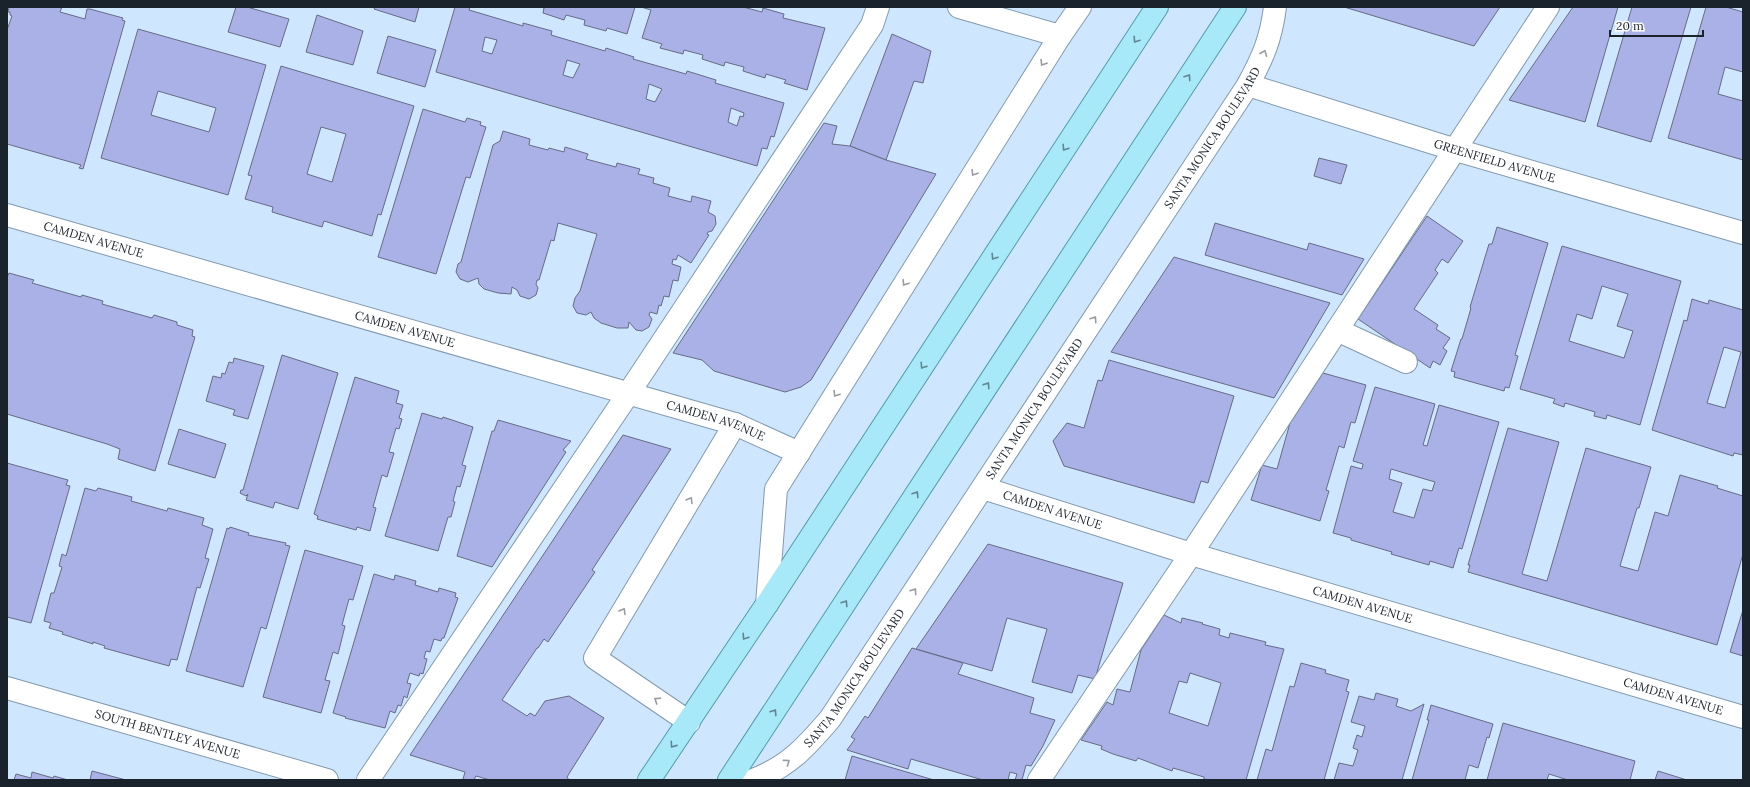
<svg xmlns="http://www.w3.org/2000/svg" width="1750" height="787" font-family="Lora,serif">
	<style>
		.building { fill: #a9b1e6; stroke: #676b85; fill-rule: evenodd }
		.lines { fill: none; stroke-linecap: round; stroke-linejoin: round }
		.minor-casing { stroke: #839aaf; stroke-width: 24 }
		.major-casing { stroke: #519aae; stroke-width: 24 }
		.minor { stroke: #fff; stroke-width: 22 }
		.major { stroke: #a8e9f9; stroke-width: 22 }
		.oneway { stroke: #618692 }
		.oneway2 { stroke: #989ca0 }
		.labels { text-anchor: middle; stroke-width: 3.5; stroke-linejoin: round; paint-order: stroke }
		.street-label { font-size: 12px; fill: #1a232b; stroke: #fff }
	</style>
	<rect width="100%" height="100%" fill="#cfe7fe"/>
	<g class="building">
		<path d="M9,7h53l-2,5 25,7 2,-10h3l33,9 -1,2 3,1 -42,148 -4,-1 2,-3 -74,-21v-114l5,-14 -2,-1v-3h-2z"/>
		<path d="M236,7h11l42,12 -9,28 -52,-15z"/>
		<path d="M375,7h44l-4,15 -41,-13z"/>
		<path d="M455,7h15l-1,3 54,16v-3l29,8 -1,4 54,16 1,-3 28,9 -1,2 53,15 1,-3 29,9 -1,3 69,20 -10,34 -3,-1 -4,13 -5,-1 -5,18 -321,-94zM485,37l12,3 -5,14 -10,-3zM567,60l13,4 -7,14 -10,-3zM649,84l13,5 -7,13 -9,-3zM731,108l13,5 -1,4 -3,-1 -3,10 -9,-4z"/>
		<path d="M541,7h94l-8,27 -20,-6 -1,3 -22,-6 1,-5 -19,-5 -2,5 -21,-7 1,-5z"/>
		<path d="M641,7h102l19,5 1,-4 21,6 -1,4 42,10 -18,62 -23,-7 2,-3 -20,-6 -1,4 -22,-7 1,-4 -19,-5 -1,4 -22,-7 1,-4 -19,-5 -1,4 -23,-6 2,-4 -20,-6 9,-28z"/>
		<path d="M1344,7h156l-26,39z"/>
		<path d="M1573,7h45l-33,115 -76,-22z"/>
		<path d="M1632,7h59l-40,135 -54,-16z"/>
		<path d="M1706,7h20l17,5v60l-18,-5 -7,27 25,7v59l-75,-22z"/>
		<path d="M317,15l46,16 -10,34 -47,-13z"/>
		<path d="M138,29l128,36 -38,130 -127,-37zM158,91l58,17 -7,24 -58,-17z"/>
		<path d="M892,34l39,17 -8,32 -9,-2 -28,79 -36,-14z"/>
		<path d="M388,36l48,14 -11,37 -48,-14z"/>
		<path d="M281,66l133,40 -33,109 -3,-1 -6,22 -48,-15 -2,6 -50,-15 1,-5 -28,-8 7,-23 -4,-1zM321,127l25,7 -14,48 -25,-8z"/>
		<path d="M423,109l42,13 2,-4 14,4 -1,3 6,2 -16,51 -4,-1 -30,97 -58,-17z"/>
		<path d="M824,123l13,3 -5,18 18,2 36,14 50,14 -125,206 -10,7 -16,5 -71,-21 -12,-11 -29,-7z"/>
		<path d="M503,131l27,8 -1,6 19,5 1,-2 15,4 1,-5 23,7 -2,5 30,8 1,-4 23,6 -2,5 16,4 -1,5 17,5 -2,8 23,6 1,-6 19,5 -3,11 7,4 1,8 -4,7 -4,1 -1,2 2,1 -18,28 -13,-8 -2,5 -3,-1 -1,5 9,3 -3,14 -5,-1 -4,17 -5,-1 -3,10 -2,-1 -2,9 -7,-2 -1,3 3,4 -3,8 -7,4 -6,-1 -7,-8 -1,6h-11l-16,-5 -7,-5 -3,-6 -5,3 -9,-2 -4,-7 2,-8 5,-7 17,-57 -39,-11 -4,18 -3,-1 -12,40h-2l-1,4 2,4 -2,7 -7,4 -9,-3 -3,-6 -5,-3 -1,7 -13,-1 -14,-4 -5,-5 -1,-6 -10,4 -8,-3 -4,-7 2,-8 3,-2 32,-117 7,-4z"/>
		<path d="M1319,158l28,7 -6,19 -27,-8z"/>
		<path d="M1427,216l36,25 -15,22 -6,-4 -7,11 3,3 -24,36 24,16 -2,4 14,9 -7,10 4,3 -7,14 -7,-4 -3,7 -72,-49z"/>
		<path d="M1215,223l92,27 2,-7 55,16 -22,36 -137,-40z"/>
		<path d="M1497,227l51,16 -33,112 3,1 -9,32 -4,-1 -1,4 -50,-14 1,-5 -4,-1 10,-32h1l9,-31 -1,-1 19,-63h3z"/>
		<path d="M1562,246l119,35 -41,144 -33,-10 -1,4 -12,-3 1,-4 -30,-9 -1,4 -11,-4 2,-4 -35,-10zM1602,286l26,8 -11,32 16,5 -9,27 -55,-17 8,-27 15,5z"/>
		<path d="M1174,257l156,46 -56,95 -163,-46z"/>
		<path d="M9,273l25,7 -2,3 49,14 1,-2 21,6 -1,3 50,14 2,-3 23,7v3l16,5 -1,6 3,1 -40,134 -37,-12 2,-10 -13,-5 -100,-30v-137z"/>
		<path d="M1692,299l16,5 1,-4 34,10v145l-9,-2 -1,3 -81,-26 32,-110 3,1zM1724,347l17,5 -16,56 -18,-5z"/>
		<path d="M282,355l56,18 -40,136 -23,-7 -2,6 -27,-8 2,-6 -2,2 -6,-3 1,-3h2z"/>
		<path d="M234,358l30,8 -16,53 -15,-4 2,-5 -29,-9 7,-25 8,2 1,-5 3,1 4,-12 4,1z"/>
		<path d="M1109,360l125,36 -26,87 -7,-2 -7,22 -130,-37 -11,-25 14,-18 17,5 14,-48 4,1z"/>
		<path d="M1323,373l43,12 -11,38 -4,-1 -7,26 -5,-2 -13,44 3,1 -9,30 -69,-21 11,-35 15,4 13,-46z"/>
		<path d="M355,377l44,14 -3,12 7,2 -4,13 3,1 -3,10 -3,-1 -7,24 5,1 -7,24 -5,-2 -9,32 3,1 -6,23 -13,-4 -1,3 -39,-11 1,-3 -4,-2z"/>
		<path d="M1375,387l60,17 -12,41 4,1 12,-41 60,17 -37,127 -3,-1 -6,20 -23,-7 -1,4 -38,-11 1,-2 -41,-12v-2l-18,-5 18,-67 11,3 1,-5 -10,-3zM1391,469l44,13 -3,9 -9,-2 -9,29 -21,-6 9,-29 -13,-4z"/>
		<path d="M422,413l20,6 1,-2 30,10 -11,38 4,1 -6,21 -3,-1 -4,15 2,1 -4,15h-3l-10,34 -53,-15z"/>
		<path d="M498,420l73,21 -8,9 3,2 -74,115 -35,-11 35,-125h2z"/>
		<path d="M1508,428l51,14 -37,132 25,7 39,-133 65,19 -12,41h-2l-17,58 18,5 17,-59 13,4 12,-41 38,11 -1,2 26,8v58l-26,91 -249,-73 2,-7h-2z"/>
		<path d="M179,429l47,15 -11,34 -47,-14z"/>
		<path d="M623,435l48,14 -79,121 3,2 -47,70 -4,-3 -6,9h-1l-35,52 25,16 3,-3 5,3 10,-15 24,-5 35,22 -37,59 2,3h-79l-14,-4 -2,4h-8l-3,-1 2,-7 -55,-17z"/>
		<path d="M7,463l61,17 -2,5 4,1 -39,137 -24,-6z"/>
		<path d="M85,488l11,3 2,-3 34,9 -1,4 36,10 1,-3 36,10 -2,7 11,4 -8,29 4,1 -9,29 -3,-1 -20,73 -6,-1 -2,7 -65,-18 1,-2 -12,-4v2l-31,-10 1,-2 -14,-4 2,-5 -7,-2 7,-28h3l8,-26 -3,-1 3,-12 4,2z"/>
		<path d="M230,527l19,6 -1,2 38,8 -1,2 5,1 -24,83 -5,-2 -18,60 -57,-16 41,-143 2,1z"/>
		<path d="M988,544l135,39 -28,96 -17,-4 -6,18 -40,-11 15,-53 -40,-11 -15,53 -76,-22z"/>
		<path d="M305,550l58,16 -10,34 -4,-1 -7,26 3,1 -7,28 -5,-2 -8,28 5,1 -9,32 -58,-16z"/>
		<path d="M374,574l20,6 1,-5 21,6 -1,4 23,7 1,-4 17,5 -1,4 3,1 -14,40h-2l-1,3 -7,-2 -4,13 -4,-1 -2,7 3,1 -4,15 -3,-1 -1,3 -9,-3 -3,10 4,1 -4,14 -3,-2 -3,10 -3,-1 -3,8 -5,-2 -5,17 -40,-10 1,-1 -13,-4z"/>
		<path d="M1743,610v46l-13,-4z"/>
		<path d="M1164,615l17,8 1,-5 21,5 -1,1 18,5 -1,6 10,3 1,-5 36,9 -1,3 19,4 -38,131h-40l-2,-1v-2l-31,-9 -1,3 -34,-13 -2,3 -23,-7 -12,-5 1,-3 -21,-6 26,-38 6,3 4,-16 13,3 11,-42zM1190,673l31,10 -13,43 -39,-13 10,-32 8,2z"/>
		<path d="M912,648l51,15 -5,11 76,24 -4,15 25,7 -12,26 -12,20 -5,-1 -4,15h-7l2,-6 -7,-2 -2,8h-25l-72,-21 -3,10 -61,-19 8,-11 -4,-2 14,-21 3,2z"/>
		<path d="M1301,663l25,7 -1,3 24,7 -3,11 3,1 -25,88h-67l9,-31 6,2 18,-65 4,1z"/>
		<path d="M1376,693l22,6 -2,7 15,5 13,-7 -22,76h-68l5,-17 14,3 5,-16 -5,-2 4,-13 5,2 3,-11 -14,-4 8,-26 15,4z"/>
		<path d="M1431,705l62,19 -4,14 -2,-1 -9,31 -9,-3 -4,15h-53l17,-60h-2z"/>
		<path d="M1503,723l132,38 -5,19h-62l-19,-6 -2,6h-60z"/>
		<path d="M852,756l82,24h-89z"/>
		<path d="M92,771l34,9h-36z"/>
		<path d="M1658,771l29,9h-32z"/>
		<path d="M32,772l21,6 1,-2 14,4h-54l2,-6 15,4z"/>
	</g>
	<g class="lines">
		<g class="minor-casing">
			<g id="minor">
				<path d="M959,7l101,29"/>
				<path id="s1" d="M1248,85l208,65 287,83"/>
				<path id="s2" d="M7,215l728,209 64,29"/>
				<path d="M1337,330l69,32"/>
				<path id="s3" d="M983,488l208,66 552,163"/>
				<path d="M767,604l9,-115 284,-453 20,-29"/>
				<path id="s4" d="M7,688l320,92"/>
				<path d="M689,722l-94,-64 140,-234"/>
				<path d="M368,780l260,-386 244,-369 6,-18"/>
				<path id="s5" d="M753,780c35,-13 53,-33 77,-61l418,-634c15,-28 23,-46 27,-78"/>
				<path d="M1039,780l152,-226 357,-547"/>
			</g>
		</g>
		<g class="major-casing">
			<g id="major">
				<path d="M649,780l118,-176 390,-597"/>
				<path d="M729,780l506,-773"/>
			</g>
		</g>
		<use href="#minor" class="minor"/>
		<use href="#major" class="major"/>
	</g>
	<defs><path id="oneway-chevron" d="M-2-3.5L2.5 0L-2 3.5" fill="none" stroke-width="1.6" stroke-linecap="round" stroke-linejoin="round"/></defs>
	<g class="oneway">
		<use href="#oneway-chevron" transform="translate(1136 40) rotate(123)"/>
		<use href="#oneway-chevron" transform="translate(1188 77) rotate(-56)"/>
		<use href="#oneway-chevron" transform="translate(1065 148) rotate(123)"/>
		<use href="#oneway-chevron" transform="translate(994 257) rotate(123)"/>
		<use href="#oneway-chevron" transform="translate(923 366) rotate(123)"/>
		<use href="#oneway-chevron" transform="translate(987 385) rotate(-57)"/>
		<use href="#oneway-chevron" transform="translate(916 494) rotate(-57)"/>
		<use href="#oneway-chevron" transform="translate(845 603) rotate(-57)"/>
		<use href="#oneway-chevron" transform="translate(745 637) rotate(124)"/>
		<use href="#oneway-chevron" transform="translate(774 712) rotate(-57)"/>
		<use href="#oneway-chevron" transform="translate(673 745) rotate(125)"/>
	</g>
	<g class="oneway2">
		<use href="#oneway-chevron" transform="translate(1264 53) rotate(-68)"/>
		<use href="#oneway-chevron" transform="translate(1043 63) rotate(122)"/>
		<use href="#oneway-chevron" transform="translate(974 173) rotate(122)"/>
		<use href="#oneway-chevron" transform="translate(905 283) rotate(122)"/>
		<use href="#oneway-chevron" transform="translate(1094 319) rotate(-57)"/>
		<use href="#oneway-chevron" transform="translate(836 394) rotate(122)"/>
		<use href="#oneway-chevron" transform="translate(690 500) rotate(-59)"/>
		<use href="#oneway-chevron" transform="translate(914 591) rotate(-56)"/>
		<use href="#oneway-chevron" transform="translate(623 611) rotate(-59)"/>
		<use href="#oneway-chevron" transform="translate(657 700) rotate(-146)"/>
		<use href="#oneway-chevron" transform="translate(787 762) rotate(-36)"/>
	</g>
	<g class="labels">
		<g class="street-label">
			<text dy="4" stroke="none"><textPath href="#s5" startOffset="795">SANTA MONICA BOULEVARD</textPath></text>
			<text dy="4" stroke="none"><textPath href="#s1" startOffset="258">GREENFIELD AVENUE</textPath></text>
			<text dy="4" stroke="none"><textPath href="#s2" startOffset="90">CAMDEN AVENUE</textPath></text>
			<text dy="4" stroke="none"><textPath href="#s2" startOffset="414">CAMDEN AVENUE</textPath></text>
			<text dy="4" stroke="none"><textPath href="#s5" startOffset="471">SANTA MONICA BOULEVARD</textPath></text>
			<text dy="4" stroke="none"><textPath href="#s2" startOffset="738">CAMDEN AVENUE</textPath></text>
			<text dy="4" stroke="none"><textPath href="#s3" startOffset="73">CAMDEN AVENUE</textPath></text>
			<text dy="4" stroke="none"><textPath href="#s3" startOffset="397">CAMDEN AVENUE</textPath></text>
			<text dy="4" stroke="none"><textPath href="#s5" startOffset="147">SANTA MONICA BOULEVARD</textPath></text>
			<text dy="4" stroke="none"><textPath href="#s3" startOffset="721">CAMDEN AVENUE</textPath></text>
			<text dy="4" stroke="none"><textPath href="#s4" startOffset="167">SOUTH BENTLEY AVENUE</textPath></text>
		</g>
	</g>
	<rect width="1750" height="787" fill="none" stroke="#1a232b" stroke-width="16"/>
	<path d="M1610 30v6h93v-6" fill="none" stroke="#1a232b" stroke-width="2"/>
	<text x="1616" y="30" font-size="12" fill="#1a232b" stroke="#ffffff" stroke-width="3" paint-order="stroke">20 m</text>
</svg>
